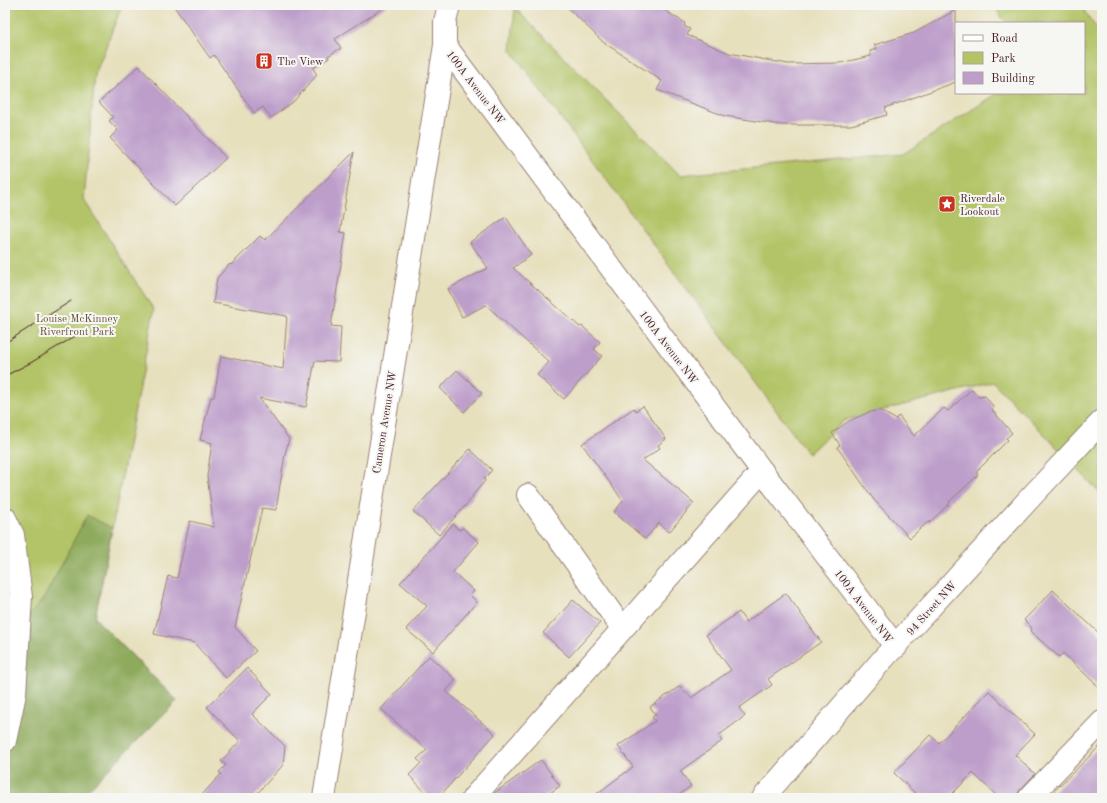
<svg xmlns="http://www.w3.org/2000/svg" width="1107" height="803" font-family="'Old Standard TT',serif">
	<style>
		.green { fill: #b3c467; stroke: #7e7249 }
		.forest { fill: #8eaa5c; stroke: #6c6444 }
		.building { fill: #bd9eca }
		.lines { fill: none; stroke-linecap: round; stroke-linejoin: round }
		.minor-casing { stroke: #988074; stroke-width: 24 }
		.minor { stroke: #fff; stroke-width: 22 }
		.tram { stroke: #4a1f2b; stroke-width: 1 }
		.labels { text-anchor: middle; stroke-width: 4; stroke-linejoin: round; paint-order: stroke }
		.poi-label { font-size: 11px; fill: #4a1f2b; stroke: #f6f6f2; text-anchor: start }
		.street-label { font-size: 11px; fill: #4a1f2b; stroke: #f6f6f2 }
		.park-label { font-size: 11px; fill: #6a513d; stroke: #f6f6f2 }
	</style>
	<rect width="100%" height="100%" fill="#f6f6f2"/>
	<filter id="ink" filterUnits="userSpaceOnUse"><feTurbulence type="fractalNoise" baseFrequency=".025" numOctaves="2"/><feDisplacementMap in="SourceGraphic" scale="8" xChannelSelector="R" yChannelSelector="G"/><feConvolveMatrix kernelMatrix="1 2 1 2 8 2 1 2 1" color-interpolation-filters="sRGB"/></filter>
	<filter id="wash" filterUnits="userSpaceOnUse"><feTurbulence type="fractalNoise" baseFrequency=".012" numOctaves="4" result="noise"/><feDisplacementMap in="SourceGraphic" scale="16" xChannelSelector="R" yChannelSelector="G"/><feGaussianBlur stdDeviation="0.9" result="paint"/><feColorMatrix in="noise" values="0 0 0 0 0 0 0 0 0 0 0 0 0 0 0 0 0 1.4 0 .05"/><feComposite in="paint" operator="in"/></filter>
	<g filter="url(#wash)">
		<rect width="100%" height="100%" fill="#e7e0bd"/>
		<g class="green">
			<path d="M5,5h117l-27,70 -11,125 70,110 -59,308 82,83 -97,97h-75z"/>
			<path d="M993,5h87l22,31v459l-59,-62 -50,-51 -148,38 -37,34 -297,-404 4,-42 165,167 223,-21 95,-61h86v-70h-78z"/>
		</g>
		<path class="forest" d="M87,515l25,13 -17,90 82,83 -97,97h-75v-165l5,4 34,-39z"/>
		<g id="blocks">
			<g class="building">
				<path d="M173,5h215l-53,34 6,9 -13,8 1,2 -16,10 4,7 -24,27 -22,16 -8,-11 -9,6 -40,-58 -4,3z"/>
				<path d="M565,5h91l29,18 -1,3 6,3 -3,6 42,18 59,11 52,-1 31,-7 -1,-5 7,-2 -3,-4 40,-12 42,-23v72l-71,26 2,7 -36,10h-70l-56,-9 -68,-26 5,-9 -59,-39z"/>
				<path d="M139,66l87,92 -51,48 -65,-68 8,-8 -9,-9 4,-4 -14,-15z"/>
				<path d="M354,152l-14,80 6,1 -15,93 10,1 -2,35 -24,-1 -9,46 -47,-9 30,41 -4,15 -9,56 -14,-2 -27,119 21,24 -30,27 -32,-35 -40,-9 14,-58 9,2 13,-57 24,6 -7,-51 5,-33 -12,-3 11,-43h3l7,-41 62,13 4,-53 -74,-13 4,-25 13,-14 1,1 29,-29 5,4z"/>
				<path d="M506,217l25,38 -18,13 67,59 2,-1 18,16 -6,7 8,7 -38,43 -27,-24 12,-13 -63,-57 -24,12 -14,-28 40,-21 -18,-26z"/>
				<path d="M457,370l25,23 -18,19 -24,-24z"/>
				<path d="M972,389l7,8 6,-1 8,10 -1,4 20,23 -6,5 2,2 -31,31v5l-28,26 1,1 -21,20 -1,-1 -18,16 -36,-38 -37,-53 3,-2 -8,-12 17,-12 18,-8 12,-3 16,9 4,-3 15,20 30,-28 4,3z"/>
				<path d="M643,406l23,33 -8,6 2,3 -17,12 51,43 -25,29 -10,-9 -14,16 -31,-27 9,-11 -41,-57 52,-36 2,3z"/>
				<path d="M470,449l22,21 -8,9 1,2 -13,15 1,1 -34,38 -26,-24z"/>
				<path d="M453,524l6,6 4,-2 16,14 -26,30 21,19 -4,4 7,7 -44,50 -27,-23 21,-23 -27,-23z"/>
				<path d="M1053,590l49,46v54l-39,-37 -4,4 -29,-26 2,-3 -8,-8z"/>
				<path d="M786,593l35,49 -53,37 4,6 -33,23 6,8 -27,20 4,5 -42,30 11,15 -16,12h-84l42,-31 -15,-21 37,-25 -3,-4 4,-2 -6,-8 30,-21 5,7 2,-1 4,6 40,-28 -25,-35 33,-23 7,10z"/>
				<path d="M573,600l27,23 -31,34 -26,-24z"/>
				<path d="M429,656l27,24 -10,11 49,43 -57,64h-7l-22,-23 12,-12 -4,-4 10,-9 -46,-41z"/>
				<path d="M247,668l25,26 -20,20 33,32 -2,19 -30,33h-54l22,-24 -2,-2 7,-7 -5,-4 19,-20 -33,-34z"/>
				<path d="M989,691l26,25 20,18 -20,21 20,19 -15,16 -3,5v3h-18l-26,-25 -25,25h-28l-26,-25 36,-38 9,8z"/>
				<path d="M1102,744v54h-56l7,-6z"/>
				<path d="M541,760l19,26 -17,12h-53l3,-4z"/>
			</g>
		</g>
	</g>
	<g filter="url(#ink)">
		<use href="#blocks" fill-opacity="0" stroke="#988074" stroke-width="1"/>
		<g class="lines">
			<g class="minor-casing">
				<g id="minor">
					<path d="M445,45l317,426 134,176"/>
					<path d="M528,495l94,133"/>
					<path d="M5,518l8,17 8,62 -6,97 -10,47"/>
					<path d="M324,798l121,-753v-23l4,-17"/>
					<path d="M473,798l289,-327"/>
					<path d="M763,798l120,-139 146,-160 73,-78"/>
					<path d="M1029,798l73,-76"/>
				</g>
			</g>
			<use href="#minor" class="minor"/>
			<g class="tram">
				<path d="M5,343l66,-42"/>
				<path d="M5,376l27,-14 55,-33"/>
			</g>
		</g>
	</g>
	<defs>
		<g id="building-square" transform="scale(0.9)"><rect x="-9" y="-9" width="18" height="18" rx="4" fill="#c8321e" stroke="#f6f6f2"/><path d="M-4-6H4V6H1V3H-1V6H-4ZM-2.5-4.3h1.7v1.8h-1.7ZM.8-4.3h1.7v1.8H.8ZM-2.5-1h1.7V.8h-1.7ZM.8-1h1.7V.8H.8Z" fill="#fff"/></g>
		<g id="sight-square" transform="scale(0.9)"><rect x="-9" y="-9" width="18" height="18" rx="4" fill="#c8321e" stroke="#f6f6f2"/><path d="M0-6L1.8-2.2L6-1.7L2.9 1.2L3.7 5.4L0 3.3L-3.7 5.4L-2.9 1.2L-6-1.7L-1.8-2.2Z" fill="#fff"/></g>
	</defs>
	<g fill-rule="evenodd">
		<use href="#building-square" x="264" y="61"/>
		<use href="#sight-square" x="947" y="204"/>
	</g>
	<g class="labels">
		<g class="poi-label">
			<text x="277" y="65">The View</text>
			<text x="960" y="202">Riverdale<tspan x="960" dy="13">Lookout</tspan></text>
		</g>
		<g class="street-label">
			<text transform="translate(476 87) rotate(53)" y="4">100A Avenue NW</text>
			<text transform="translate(669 347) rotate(53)" y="4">100A Avenue NW</text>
			<text transform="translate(384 422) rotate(-81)" y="4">Cameron Avenue NW</text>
			<text transform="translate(864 606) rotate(53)" y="4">100A Avenue NW</text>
			<text transform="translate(931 608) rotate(-48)" y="4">94 Street NW</text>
		</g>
		<g class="park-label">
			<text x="77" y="322">Louise McKinney<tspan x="77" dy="13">Riverfront Park</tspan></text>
		</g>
	</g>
	<rect width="1107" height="803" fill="none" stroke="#f6f6f2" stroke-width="20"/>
	<rect x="955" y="22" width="130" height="72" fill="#f6f6f2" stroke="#b1a0a2"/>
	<rect x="963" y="35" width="20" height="6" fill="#ffffff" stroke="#b1a0a2"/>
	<text x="991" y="42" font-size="12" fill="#4a1f2b">Road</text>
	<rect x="963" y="52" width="20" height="12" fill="#b3c467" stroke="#b1a0a2"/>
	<text x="991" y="62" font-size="12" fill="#4a1f2b">Park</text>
	<rect x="963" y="72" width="20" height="12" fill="#bd9eca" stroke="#b1a0a2"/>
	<text x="991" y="82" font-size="12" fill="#4a1f2b">Building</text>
</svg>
